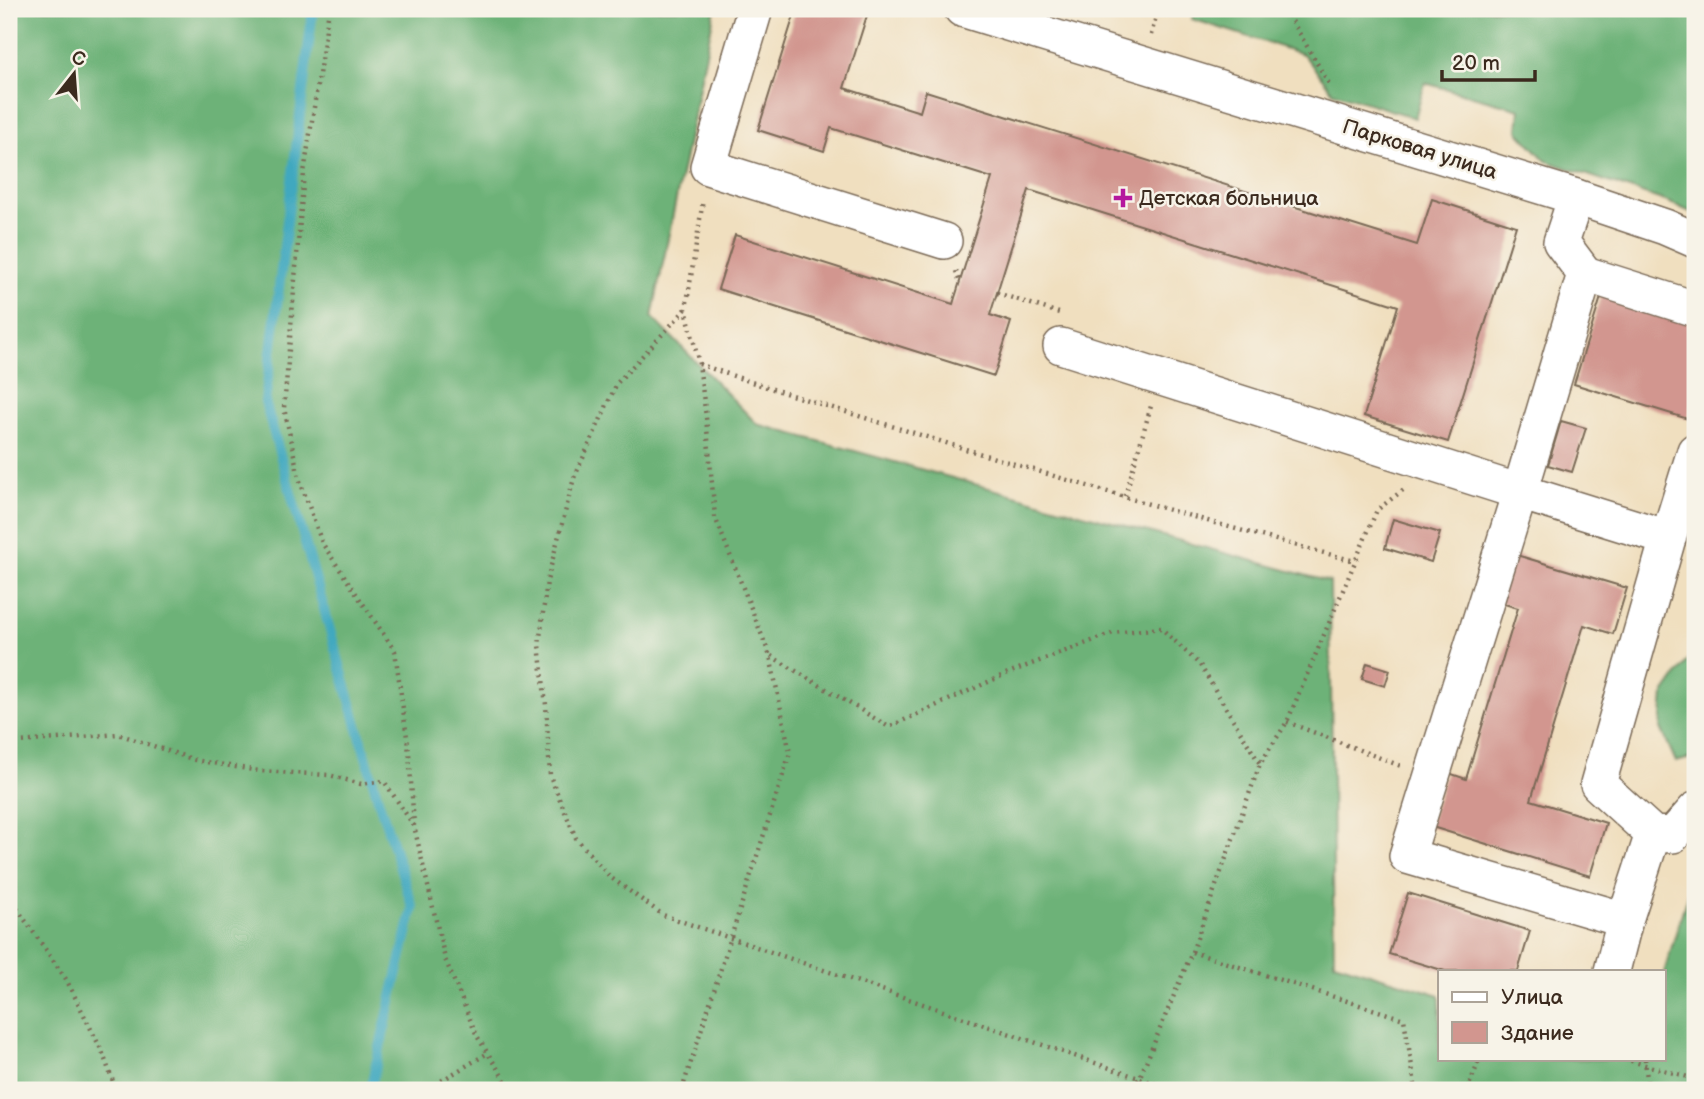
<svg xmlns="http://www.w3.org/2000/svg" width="1704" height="1099" font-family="'Balsamiq Sans',sans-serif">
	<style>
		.forest { fill: #6db278; stroke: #546e4b; stroke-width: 2 }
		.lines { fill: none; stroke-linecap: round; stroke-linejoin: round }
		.stream { stroke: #3fa8bf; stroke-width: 10 }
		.building { fill: #d2968f }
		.minor-casing { stroke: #7a6956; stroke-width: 38 }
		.path { stroke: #7a6956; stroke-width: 4.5; stroke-dasharray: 2 5; stroke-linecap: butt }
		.minor { stroke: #fff; stroke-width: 35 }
		.poi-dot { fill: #b5179e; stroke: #f7f3e8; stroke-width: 2.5 }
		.labels { text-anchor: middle; stroke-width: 5; stroke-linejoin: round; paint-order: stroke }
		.street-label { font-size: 21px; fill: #3b2a1e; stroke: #f7f3e8 }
		.poi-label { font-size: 21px; fill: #3b2a1e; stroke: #f7f3e8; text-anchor: start }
	</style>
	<rect width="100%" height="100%" fill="#f7f3e8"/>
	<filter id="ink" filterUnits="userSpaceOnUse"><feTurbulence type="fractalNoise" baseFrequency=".0143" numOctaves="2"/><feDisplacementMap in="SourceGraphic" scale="14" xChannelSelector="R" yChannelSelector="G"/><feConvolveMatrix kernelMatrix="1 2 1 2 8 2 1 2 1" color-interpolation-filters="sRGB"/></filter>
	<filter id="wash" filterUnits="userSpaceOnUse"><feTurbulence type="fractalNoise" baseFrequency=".00686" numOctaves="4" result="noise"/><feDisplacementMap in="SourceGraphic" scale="28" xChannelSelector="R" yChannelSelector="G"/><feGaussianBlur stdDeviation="1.57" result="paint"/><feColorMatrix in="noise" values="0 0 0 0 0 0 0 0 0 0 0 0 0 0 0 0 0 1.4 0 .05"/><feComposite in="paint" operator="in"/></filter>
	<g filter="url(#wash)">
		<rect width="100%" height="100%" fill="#f0dfbf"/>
		<g class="forest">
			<path d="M9,9h706l-63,308 105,107 573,158 4,380 106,33v64h224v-86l31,-104v221h-1686z"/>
			<path d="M1195,9h500v205l-27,-12 -122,-41 -28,-30 2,-22 -95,-26 -10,35 -82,-26 -30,-38 -111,-35z"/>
			<path d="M1695,650v107l-19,5 -15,-34 3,-34z"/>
		</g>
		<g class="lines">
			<path class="stream" d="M313,9l-48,393 114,400 34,106 -43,182"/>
		</g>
		<g id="blocks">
			<g class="building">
				<path d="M796,9h73l-25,79 76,24 6,-21 491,154 15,-46 84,27 -68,216 -84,-26 34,-110 -369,-116 -39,125 21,7 -17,54 -276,-87 17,-54 218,69 39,-126 -161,-50 -7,23 -66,-21z"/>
				<path d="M1602,294l93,29v72l-7,24 -114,-35z"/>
				<path d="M1561,421l25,7 -14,44 -24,-7z"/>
				<path d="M1393,519l47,14 -9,29 -46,-14z"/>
				<path d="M1513,554l114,34 -14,46 -29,-9 -53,175 75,23 -16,53 -161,-50 17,-54 20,7 52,-171 -20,-6z"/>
				<path d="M1367,663l23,7 -5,16 -23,-7z"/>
				<path d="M1408,893l122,38 -12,40h-73l-56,-17z"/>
			</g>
		</g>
	</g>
	<g filter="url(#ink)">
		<use href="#blocks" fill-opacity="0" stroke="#7a6956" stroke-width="2"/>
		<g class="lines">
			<g class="minor-casing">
				<g id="minor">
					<path d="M755,9l-47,158 236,74"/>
					<path d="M962,9l614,188 89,30 30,13"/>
					<path d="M1585,274l110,35"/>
					<path d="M1061,346l459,146 65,-218 -24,-32 15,-45"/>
					<path d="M1695,451l-27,87 -70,246 55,50 20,1 22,-25"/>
					<path d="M1625,920l-218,-64 113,-364 148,46"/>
					<path d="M1612,971l13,-51 28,-86"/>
				</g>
			</g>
			<g class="path">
				<path d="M329,9l-25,164 -20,235 15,70 23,65 73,108 14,101 5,74"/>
				<path d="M1285,9l46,78"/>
				<path d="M1151,35l7,-26"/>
				<path d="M956,271l4,11"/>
				<path d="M997,293l62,20"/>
				<path d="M686,309l-69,74 -43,95 -27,103 -8,64 7,60 4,71 26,62 34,39 53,38 511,175"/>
				<path d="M699,364c87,31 175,56 263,84 131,40 261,79 393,113"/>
				<path d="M1125,496l26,-90"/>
				<path d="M771,656l118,71 119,-54 105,-40 48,-5 39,37 60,99"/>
				<path d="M1287,722l114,44"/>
				<path d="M9,741l11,1 98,-8 77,26 64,11 70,4 32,9 23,-3 30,45 31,133 32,77 34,54"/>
				<path d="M9,897l57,82 36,72 13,36 5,3"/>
				<path d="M1192,952l212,67 12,71"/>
				<path d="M1624,1059l71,20"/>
				<path d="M1645,1059l3,31"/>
				<path d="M238,1090h2"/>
				<path d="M431,1090l8,-8 49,-29"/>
				<path d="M682,1090l108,-337 -20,-97 -55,-139 -9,-100 -7,-53 -13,-55 17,-109"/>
				<path d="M1127,1090l12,-11 53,-127 68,-188 27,-42 90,-212 26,-20"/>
				<path d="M1467,1090l13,-31"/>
			</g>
			<use href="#minor" class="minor"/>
		</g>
	</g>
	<path class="poi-dot" d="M1119.5 187.5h7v7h7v7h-7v7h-7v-7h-7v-7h7z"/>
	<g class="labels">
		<g class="street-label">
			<text transform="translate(1420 149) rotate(17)" y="7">Парковая улица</text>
		</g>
		<g class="poi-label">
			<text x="1139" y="205">Детская больница</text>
		</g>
	</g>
	<rect width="1704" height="1099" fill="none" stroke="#f7f3e8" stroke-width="35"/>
	<rect x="1438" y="970" width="228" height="91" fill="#f7f3e8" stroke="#aca397" stroke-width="2"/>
	<rect x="1452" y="992" width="35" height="10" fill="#ffffff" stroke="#aca397" stroke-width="2"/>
	<text x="1501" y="1004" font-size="21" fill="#3b2a1e">Улица</text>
	<rect x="1452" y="1022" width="35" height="21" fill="#d2968f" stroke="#aca397" stroke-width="2"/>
	<text x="1501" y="1040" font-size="21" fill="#3b2a1e">Здание</text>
	<g transform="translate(74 74) rotate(17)" stroke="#f7f3e8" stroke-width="5" paint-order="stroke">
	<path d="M0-5L12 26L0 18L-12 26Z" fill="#3b2a1e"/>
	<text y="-10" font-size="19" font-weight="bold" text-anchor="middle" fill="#3b2a1e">С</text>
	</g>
	<path d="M1442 70v10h93v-10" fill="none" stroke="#3b2a1e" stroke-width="3.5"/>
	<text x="1452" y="70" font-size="21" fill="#3b2a1e" stroke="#f7f3e8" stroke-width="5" paint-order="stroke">20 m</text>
</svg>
